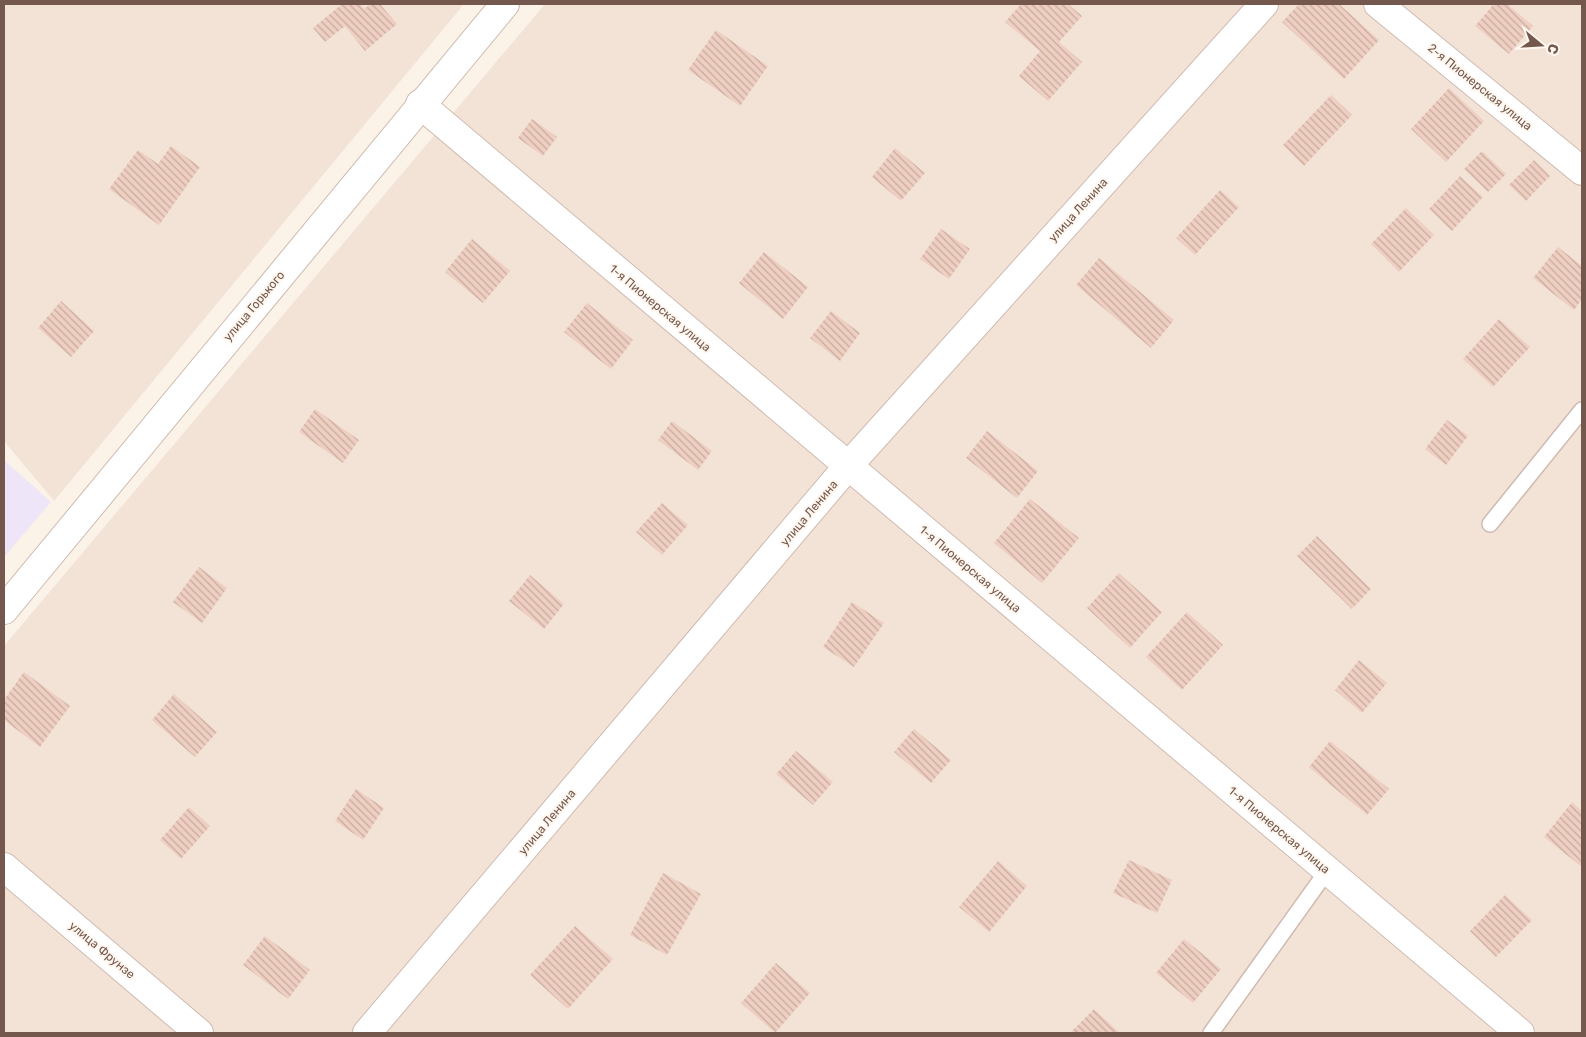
<svg xmlns="http://www.w3.org/2000/svg" width="1586" height="1037" font-family="Rubik,sans-serif">
	<style>
		.residential { fill: #f3e3d7 }
		.education { fill: #efe5f8 }
		.building { fill: url(#building-back-hatch) }
		.lines { fill: none; stroke-linecap: round; stroke-linejoin: round }
		.service-casing { stroke: #cfbbb1; stroke-width: 18 }
		.minor-casing { stroke: #cfbbb1; stroke-width: 30 }
		.tertiary-casing { stroke: #cfbbb1; stroke-width: 30 }
		.service { stroke: #fff; stroke-width: 15 }
		.minor { stroke: #fff; stroke-width: 28 }
		.tertiary { stroke: #fff; stroke-width: 28 }
		.labels { text-anchor: middle; stroke-width: 4; stroke-linejoin: round; paint-order: stroke }
		.street-label { font-size: 12px; fill: #74574d; stroke: #fef7ef }
	</style>
	<defs>
		<pattern id="building-back-hatch" width="6" height="6" patternUnits="userSpaceOnUse" patternTransform="scale(1.25)"><rect width="6" height="6" fill="#efcfc1"/><path d="M-1 5l2 2M0 0l6 6M5-1l2 2" fill="none" stroke="#c6ab9f"/></pattern>
	</defs>
	<rect width="100%" height="100%" fill="#fbf2e8"/>
	<g class="residential">
		<path d="M4,4h460l-410,497 -50,-60z"/>
		<path d="M545,4h1037v1029h-1578v-387z"/>
	</g>
	<path class="education" d="M4,460l47,42 -47,55z"/>
	<g class="building">
		<path d="M342,4h18l4,5 7,-5h9l17,20 -32,27 -20,-25 -20,16 -12,-14z"/>
		<path d="M1021,4h47l14,12 -23,26 23,20 -34,39 -29,-25 21,-25 -35,-29z"/>
		<path d="M1299,4h40l40,36 -35,39 -62,-57z"/>
		<path d="M1494,4h13l26,22 -24,28 -34,-28z"/>
		<path d="M716,30l52,36 -28,40 -52,-36z"/>
		<path d="M1449,88l35,33 -38,41 -35,-33z"/>
		<path d="M1331,95l21,20 -48,51 -21,-21z"/>
		<path d="M532,119l25,18 -14,19 -25,-18z"/>
		<path d="M171,146l29,21 -41,58 -50,-36 29,-39 20,14z"/>
		<path d="M895,148l30,25 -24,28 -29,-24z"/>
		<path d="M1482,151l24,23 -18,18 -24,-23z"/>
		<path d="M1534,160l16,16 -24,25 -17,-16z"/>
		<path d="M1460,176l23,21 -31,34 -23,-22z"/>
		<path d="M1220,190l19,17 -44,48 -19,-17z"/>
		<path d="M1406,208l28,27 -35,37 -28,-28z"/>
		<path d="M941,229l29,20 -21,30 -29,-20z"/>
		<path d="M472,239l38,32 -27,32 -38,-31z"/>
		<path d="M1558,247l24,19v33l-8,11 -41,-32z"/>
		<path d="M764,252l44,35 -25,32 -44,-36z"/>
		<path d="M1099,258l75,62 -23,28 -75,-63z"/>
		<path d="M61,301l33,30 -23,26 -33,-29z"/>
		<path d="M587,303l46,37 -22,29 -47,-37z"/>
		<path d="M831,311l29,22 -20,28 -30,-23z"/>
		<path d="M1499,319l31,28 -37,40 -30,-28z"/>
		<path d="M315,409l44,31 -16,23 -44,-31z"/>
		<path d="M1447,420l21,16 -22,29 -21,-16z"/>
		<path d="M672,421l40,30 -14,19 -40,-30z"/>
		<path d="M987,431l51,40 -21,27 -51,-40z"/>
		<path d="M1030,499l49,39 -37,45 -48,-40z"/>
		<path d="M662,503l26,22 -26,30 -26,-23z"/>
		<path d="M1317,536l54,53 -19,20 -55,-53z"/>
		<path d="M199,567l28,21 -25,35 -29,-21z"/>
		<path d="M1119,573l43,39 -32,36 -43,-40z"/>
		<path d="M530,575l34,29 -20,25 -35,-28z"/>
		<path d="M852,602l32,21 -30,44 -31,-20z"/>
		<path d="M1187,612l36,33 -41,45 -36,-33z"/>
		<path d="M1359,660l28,23 -25,30 -27,-23z"/>
		<path d="M24,672l46,34 -30,41 -36,-27v-20z"/>
		<path d="M174,694l43,38 -22,25 -43,-37z"/>
		<path d="M914,729l37,31 -20,23 -37,-31z"/>
		<path d="M1330,741l59,48 -22,26 -58,-48z"/>
		<path d="M796,751l37,31 -20,23 -37,-31z"/>
		<path d="M356,789l28,19 -21,32 -28,-19z"/>
		<path d="M1572,802l10,9v56l-38,-30z"/>
		<path d="M189,807l21,19 -29,33 -21,-19z"/>
		<path d="M1129,860l43,20 -15,33 -44,-20z"/>
		<path d="M998,861l29,25 -38,46 -30,-25z"/>
		<path d="M663,873l38,21 -34,61 -37,-20z"/>
		<path d="M1505,895l27,25 -36,37 -26,-26z"/>
		<path d="M575,926l38,33 -45,50 -38,-34z"/>
		<path d="M265,936l45,34 -22,29 -45,-34z"/>
		<path d="M1184,939l37,30 -28,34 -37,-30z"/>
		<path d="M776,963l34,30 -35,40 -34,-30z"/>
		<path d="M1094,1009l26,24h-50z"/>
	</g>
	<g class="lines">
		<g class="service-casing">
			<g id="service">
				<path d="M1490,524l92,-114"/>
				<path d="M1211,1033l116,-162"/>
			</g>
		</g>
		<g class="minor-casing">
			<g id="minor">
				<path d="M1378,4l204,167"/>
				<path d="M420,104l1100,929"/>
				<path d="M4,867l195,166"/>
				<path d="M367,1033l481,-567 416,-462"/>
			</g>
		</g>
		<g class="tertiary-casing">
			<path id="tertiary" d="M4,610l501,-606"/>
		</g>
		<use href="#service" class="service"/>
		<use href="#minor" class="minor"/>
		<use href="#tertiary" class="tertiary"/>
	</g>
	<g class="labels">
		<g class="street-label">
			<text transform="translate(1480 87) rotate(39)" y="4">2-я Пионерская улица</text>
			<text transform="translate(1078 210) rotate(-48)" y="4">улица Ленина</text>
			<text transform="translate(254 306) rotate(-50)" y="4">улица Горького</text>
			<text transform="translate(660 308) rotate(40)" y="4">1-я Пионерская улица</text>
			<text transform="translate(809 513) rotate(-50)" y="4">улица Ленина</text>
			<text transform="translate(970 569) rotate(40)" y="4">1-я Пионерская улица</text>
			<text transform="translate(547 822) rotate(-50)" y="4">улица Ленина</text>
			<text transform="translate(1279 830) rotate(40)" y="4">1-я Пионерская улица</text>
			<text transform="translate(102 950) rotate(40)" y="4">улица Фрунзе</text>
		</g>
	</g>
	<rect width="1586" height="1037" fill="none" stroke="#74574d" stroke-width="10"/>
	<g transform="translate(1541 45) rotate(108)" stroke="#fef7ef" stroke-width="4" paint-order="stroke">
	<path d="M0-4L9 19L0 12L-9 19Z" fill="#74574d"/>
	<text y="-8" font-size="14" font-weight="bold" text-anchor="middle" fill="#74574d">С</text>
	</g>
</svg>
